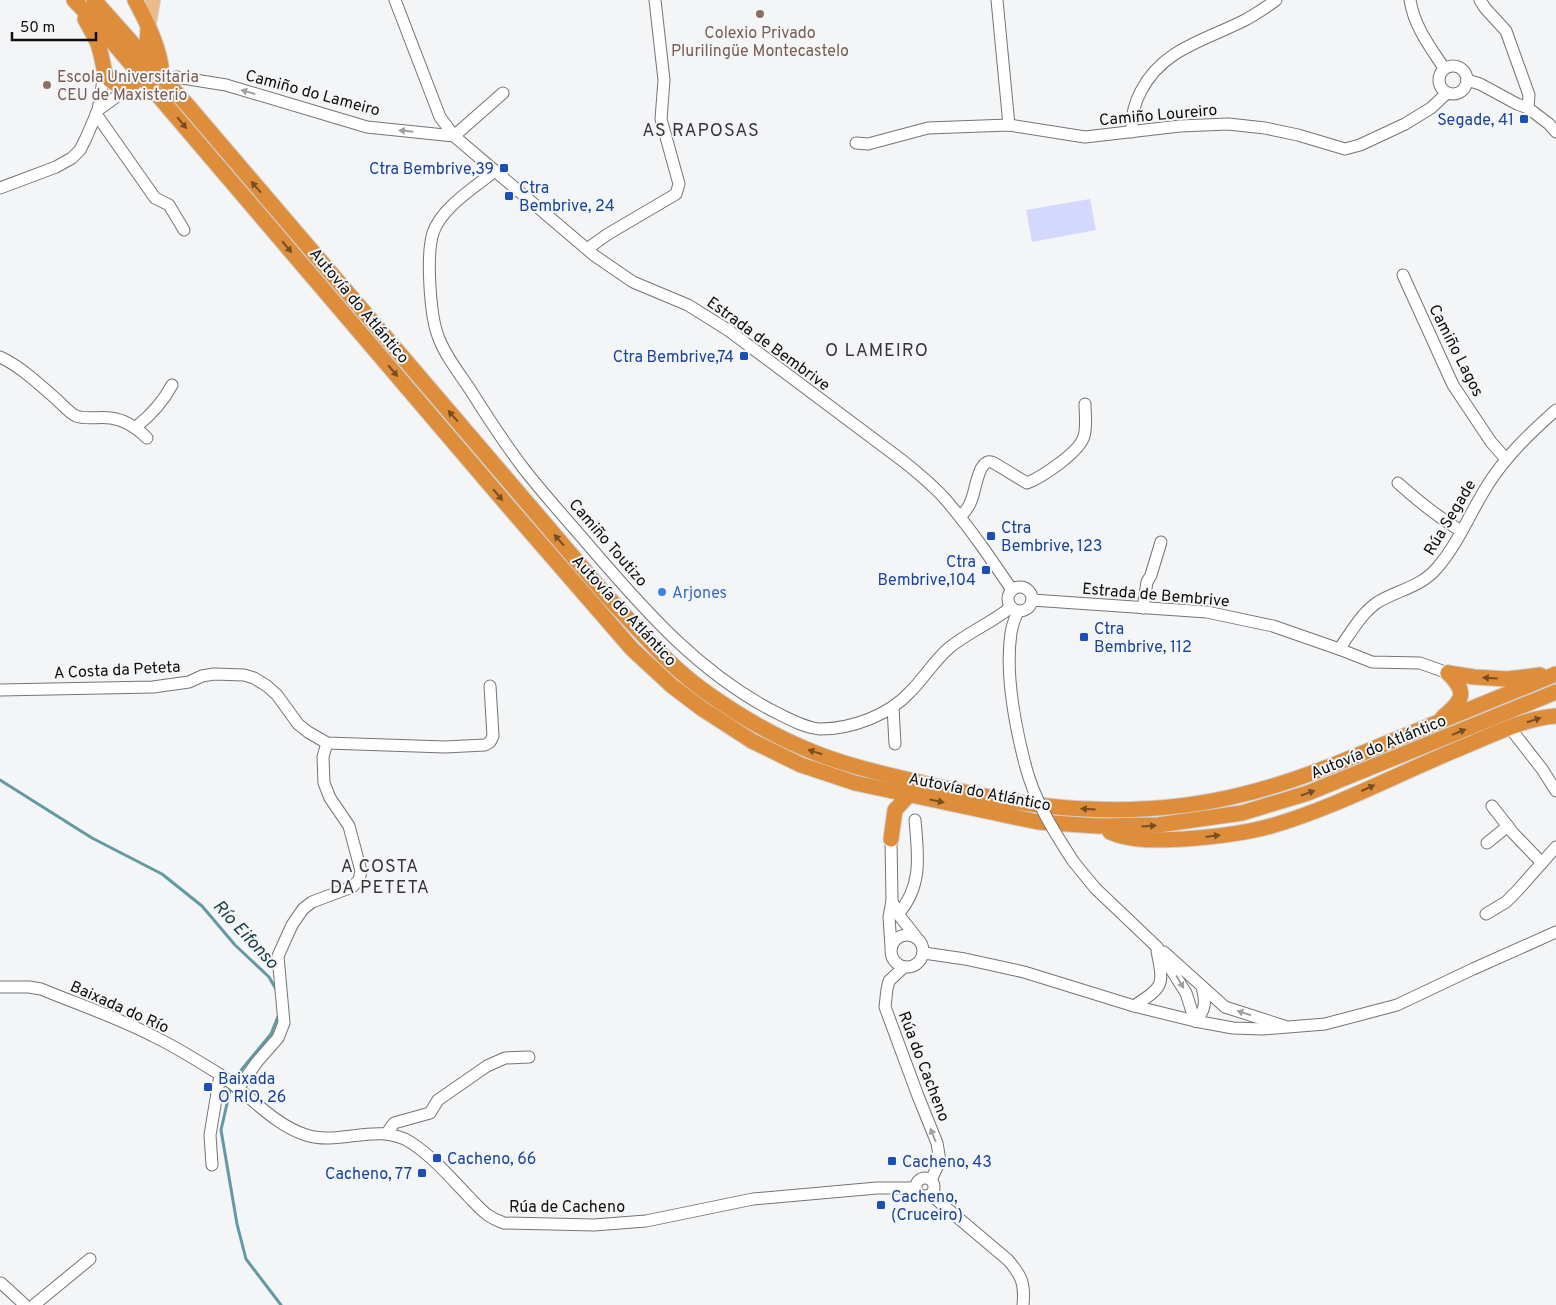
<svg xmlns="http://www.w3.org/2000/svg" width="1556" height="1305" font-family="Overpass,sans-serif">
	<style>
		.green { fill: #d5d8fe }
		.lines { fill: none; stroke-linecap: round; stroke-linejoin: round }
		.stream { stroke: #629aa4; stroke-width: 3 }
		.minor-casing { stroke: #737476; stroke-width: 13 }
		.major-casing { stroke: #cfcfcf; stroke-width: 16 }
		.highway-casing { stroke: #cfcfcf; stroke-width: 17 }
		.minor { stroke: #fff; stroke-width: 11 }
		.major { stroke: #ebbb89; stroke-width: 14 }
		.highway { stroke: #de8d3a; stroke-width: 15 }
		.minor-bridge-casing { stroke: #737476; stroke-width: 13; stroke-linecap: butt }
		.minor-bridge { stroke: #fff; stroke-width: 11 }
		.oneway { fill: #9f9f9f }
		.oneway2 { fill: #764e24 }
		.education-dot { fill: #8d6e63; stroke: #f4f5f7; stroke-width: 2 }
		.transit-dot { fill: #1a4fb4; stroke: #f4f5f7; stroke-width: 2 }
		.shop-dot { fill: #3f7fe0; stroke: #f4f5f7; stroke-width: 2 }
		.labels { text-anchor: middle; stroke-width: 4; stroke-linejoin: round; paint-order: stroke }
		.education-label { font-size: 16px; fill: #785e54; stroke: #f4f5f7 }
		.street-label { font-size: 16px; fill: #0f0f0f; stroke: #f4f5f7 }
		.transit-label { font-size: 16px; fill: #164399; stroke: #f4f5f7; text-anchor: start }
		.shop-label { font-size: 16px; fill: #366cbe; stroke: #f4f5f7; text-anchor: start }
		.neighbourhood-label { font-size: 18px; letter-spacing: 1px; fill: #363638; stroke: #f4f5f7 }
		.water-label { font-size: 18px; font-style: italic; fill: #153b41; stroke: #f4f5f7 }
	</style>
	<rect width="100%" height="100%" fill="#f4f5f7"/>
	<path class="green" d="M1090,199l6,31 -64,12 -6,-32z"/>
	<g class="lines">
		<g class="stream">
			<path d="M0,780l92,58 70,36 40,32 33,39 34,32 8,14"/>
			<path d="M233,1080l38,-46 8,-20"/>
			<path d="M231,1086l-10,44 16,94 9,35 35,46"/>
		</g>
		<g class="minor-casing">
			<g id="minor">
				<path d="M395,0l45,117 14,19 141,120 38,26 55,23 40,25 175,131c15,12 30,24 43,39 24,28 45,59 66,90"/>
				<path d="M997,0l12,125"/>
				<path d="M1410,0c4,26 20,47 34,68"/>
				<path d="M1480,0l5,8 21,23 23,64 -1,13"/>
				<circle cx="1453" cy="80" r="14"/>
				<path d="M1467,80l13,4 37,20 11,4 21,16 7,8"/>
				<path d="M166,82l10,-5 50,8 141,42 87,9 49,-43"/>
				<path d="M98,110l29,-21"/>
				<path d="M96,114l59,84 14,7 15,25"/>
				<path d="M1132,132c-1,-15 2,-28 9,-41 22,-43 66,-51 106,-72 10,-6 20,-12 29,-19"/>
				<path d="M856,143l12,1 60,-16 81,-3 76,12 95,-11 48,-2 37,4 33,7 47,14 15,-4 45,-21 26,-16 16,-15"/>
				<path d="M495,171c-20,16 -54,37 -62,62 -7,22 -3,82 5,103 7,20 22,38 33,55 17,27 34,53 53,78 21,27 45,53 67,79 55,64 111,128 188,166 12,6 27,14 41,15 32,0 69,-14 90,-37 14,-14 24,-31 39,-44 19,-16 43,-25 62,-41"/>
				<path d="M0,188l56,-21 16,-9 8,-8 6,-12 12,-28 6,-36"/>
				<path d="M587,249l21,-15 68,-40 3,-10 -18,-65 3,-39 -9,-80"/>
				<path d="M1403,275l50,110 38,57 15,17"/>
				<path d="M0,357c20,9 39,27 56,42 6,5 13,14 20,17 11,4 23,0 35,2 15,2 26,10 36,20"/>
				<path d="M136,427c15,-12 27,-25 36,-42"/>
				<path d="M1398,483c20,18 40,34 63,48"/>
				<path d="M960,517c4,-4 9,-10 11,-16 5,-10 7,-46 23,-38l33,20c15,-6 53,-31 57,-47 3,-10 1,-22 1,-32"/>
				<circle cx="1020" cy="599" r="12"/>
				<path d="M1032,600l175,12 66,14 66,23 33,13 48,1 28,10"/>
				<path d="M1143,608l4,-26 4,-7 10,-33"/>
				<path d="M1018,611c-3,7 -6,15 -7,22 -6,40 4,92 14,131"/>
				<path d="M1339,649c12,-16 22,-36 39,-47 20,-12 43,-15 59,-34 21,-24 33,-55 50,-82 18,-29 43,-53 69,-76"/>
				<path d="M0,690l153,-3 36,-5 13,-6 12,-2 30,1 10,3 13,8 10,9 21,29 10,8 19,11 118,4 40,-2 5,-3 3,-6 -3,-50"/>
				<path d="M893,707l2,37"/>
				<path d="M1510,728l32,41 14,22"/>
				<path d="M1492,806l21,27 29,30"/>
				<path d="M891,839l1,62 6,13 18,23"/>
				<path d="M1487,843l21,-17"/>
				<path d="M1073,861l22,27 62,59 29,46 9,28"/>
				<path d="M898,914c25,-28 20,-59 17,-94"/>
				<path d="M1486,914l20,-12 11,-11 39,-44"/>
				<circle cx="907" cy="951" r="16"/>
				<path d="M891,947l-2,-30 3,-16"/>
				<path d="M1164,952l61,55 59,19"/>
				<path d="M924,953l41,6 59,13 110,34 61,15 38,7 30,1 62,-5 72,-19 76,-36 83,-37"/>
				<path d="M904,967l-15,14 -2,8 -2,18 33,89 19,47 3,18 -9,19"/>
				<path d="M0,987h29l12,2c36,15 78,29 112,47 23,11 45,25 66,38 29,19 53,50 87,61 34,11 71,-13 104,7 21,13 41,36 58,54 13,13 18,21 36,27l90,2 52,-4 107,-22 124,-11h38"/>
				<path d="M1134,1006c30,-20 30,-20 23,-55"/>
				<path d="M1195,1021c11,-10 11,-20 7,-34"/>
				<path d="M238,1089l19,-27 21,-24 6,-15 -6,-67 14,-31 11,-16 9,-7 40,-15 7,-7 2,-9 -12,-45 -19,-28 -6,-15 -1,-26 4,-14"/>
				<path d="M387,1133l7,-10 36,-10 8,-13 49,-34 18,-8 24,-1"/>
				<path d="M212,1165l-2,-30 10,-60"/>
				<circle cx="925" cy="1187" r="9"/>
				<path d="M931,1195l77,65c14,16 17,24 15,45"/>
				<path d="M1,1283l24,22"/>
				<path d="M34,1305l56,-46"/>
			</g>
		</g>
		<g class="major-casing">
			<path id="major" d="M148,28l5,-28"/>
		</g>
		<g class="highway-casing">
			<g id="highway">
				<path d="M74,0l23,24 411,482 124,143 40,37 29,22 51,33 49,24 54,18 183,39 59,4 61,-1 84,-12 66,-20 248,-101"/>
				<path d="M94,0l95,107 416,487c33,35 65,74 105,101 30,21 62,40 96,54 39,17 83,26 125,36 35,7 71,16 107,20 67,8 137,6 202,-10 51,-12 99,-32 147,-52 57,-23 113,-46 169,-69"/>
				<path d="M135,0c12,23 26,49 27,76"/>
				<path d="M85,19c5,10 13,21 15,32 7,24 -1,26 27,38 19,-13 20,-40 21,-61"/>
				<path d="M1448,673l26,4 33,2 33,-4"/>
				<path d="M1443,717c20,-17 25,-24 5,-44"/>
				<path d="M1110,832c23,10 50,8 74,7 29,-2 59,-5 87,-13 66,-19 128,-53 192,-79 30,-12 61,-29 93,-31"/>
				<path d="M891,839l4,-29 14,-15"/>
			</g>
		</g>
		<use href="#minor" class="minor"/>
		<use href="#major" class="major"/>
		<use href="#highway" class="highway"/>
		<g class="minor-bridge-casing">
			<path id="minor-bridge" d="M1025,764c9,36 28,66 48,97"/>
		</g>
		<use href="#minor-bridge" class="minor-bridge"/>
	</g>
	<defs><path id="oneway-solid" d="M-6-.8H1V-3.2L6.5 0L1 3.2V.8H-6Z" transform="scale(1.25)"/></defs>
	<g class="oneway">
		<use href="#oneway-solid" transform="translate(248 92) rotate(-164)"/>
		<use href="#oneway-solid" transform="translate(406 131) rotate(-174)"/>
		<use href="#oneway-solid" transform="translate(1180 982) rotate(60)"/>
		<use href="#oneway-solid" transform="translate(1244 1013) rotate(-162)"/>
		<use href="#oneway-solid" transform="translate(933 1135) rotate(-112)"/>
	</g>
	<g class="oneway2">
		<use href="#oneway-solid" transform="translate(182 123) rotate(50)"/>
		<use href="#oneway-solid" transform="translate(256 187) rotate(-131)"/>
		<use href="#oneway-solid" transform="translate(287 247) rotate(50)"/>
		<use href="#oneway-solid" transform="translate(393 371) rotate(50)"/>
		<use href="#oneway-solid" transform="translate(453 416) rotate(-131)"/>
		<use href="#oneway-solid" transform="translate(498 495) rotate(50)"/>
		<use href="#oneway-solid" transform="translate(559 540) rotate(-131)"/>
		<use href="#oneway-solid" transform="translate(1490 678) rotate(-177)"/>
		<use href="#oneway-solid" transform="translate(1534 720) rotate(-18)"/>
		<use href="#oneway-solid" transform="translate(1459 732) rotate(-22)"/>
		<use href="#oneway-solid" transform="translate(815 752) rotate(-162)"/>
		<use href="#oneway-solid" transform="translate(1368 788) rotate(-24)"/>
		<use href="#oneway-solid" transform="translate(1308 793) rotate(-19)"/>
		<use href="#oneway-solid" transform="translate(937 801) rotate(12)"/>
		<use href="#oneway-solid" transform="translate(1088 809) rotate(-176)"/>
		<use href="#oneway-solid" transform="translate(1149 826) rotate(-3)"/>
		<use href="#oneway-solid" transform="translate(1213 836) rotate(-7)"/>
	</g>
	<g class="education-dot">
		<circle cx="760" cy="14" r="5"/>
		<circle cx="47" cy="85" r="5"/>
	</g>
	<g class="transit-dot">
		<rect x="1519" y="114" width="10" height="10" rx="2.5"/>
		<rect x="499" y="163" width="10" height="10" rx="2.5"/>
		<rect x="504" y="191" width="10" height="10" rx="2.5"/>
		<rect x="739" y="351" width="10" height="10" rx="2.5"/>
		<rect x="986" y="531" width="10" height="10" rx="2.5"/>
		<rect x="981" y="565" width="10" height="10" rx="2.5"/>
		<rect x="1079" y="632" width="10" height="10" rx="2.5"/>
		<rect x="203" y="1082" width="10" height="10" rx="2.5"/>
		<rect x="432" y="1153" width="10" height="10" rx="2.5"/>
		<rect x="887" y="1156" width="10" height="10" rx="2.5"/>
		<rect x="417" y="1168" width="10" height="10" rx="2.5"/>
		<rect x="876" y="1200" width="10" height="10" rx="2.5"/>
	</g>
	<circle class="shop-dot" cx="662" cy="592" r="5"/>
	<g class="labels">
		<g class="education-label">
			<text x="760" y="38">Colexio Privado<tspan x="760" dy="18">Plurilingüe Montecastelo</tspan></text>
			<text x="57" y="82" text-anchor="start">Escola Universitaria<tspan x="57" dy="18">CEU de Maxisterio</tspan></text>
		</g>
		<g class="street-label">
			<text transform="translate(313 92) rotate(15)" y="6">Camiño do Lameiro</text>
			<text transform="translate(1158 114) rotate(-5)" y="6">Camiño Loureiro</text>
			<text transform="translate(360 305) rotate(50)" y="6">Autovía do Atlántico</text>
			<text transform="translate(769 343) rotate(36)" y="6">Estrada de Bembrive</text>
			<text transform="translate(1457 350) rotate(63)" y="6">Camiño Lagos</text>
			<text transform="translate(1449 517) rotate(-59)" y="6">Rúa Segade</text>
			<text transform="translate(609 542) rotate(49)" y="6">Camiño Toutizo</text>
			<text transform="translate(1156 594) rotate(5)" y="6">Estrada de Bembrive</text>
			<text transform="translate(625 610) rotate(47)" y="6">Autovía do Atlántico</text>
			<text transform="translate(117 669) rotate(-3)" y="6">A Costa da Peteta</text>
			<text transform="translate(1378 746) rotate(-22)" y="6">Autovía do Atlántico</text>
			<text transform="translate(980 791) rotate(11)" y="6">Autovía do Atlántico</text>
			<text transform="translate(120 1006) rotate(24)" y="6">Baixada do Río</text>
			<text transform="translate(925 1066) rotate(69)" y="6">Rúa do Cacheno</text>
			<text x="567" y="1212">Rúa de Cacheno</text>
		</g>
		<g class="transit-label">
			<text x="1514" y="125" text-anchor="end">Segade, 41</text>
			<text x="494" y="174" text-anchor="end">Ctra Bembrive,39</text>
			<text x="519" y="193">Ctra<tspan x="519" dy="18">Bembrive, 24</tspan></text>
			<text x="734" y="362" text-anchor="end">Ctra Bembrive,74</text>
			<text x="1001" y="533">Ctra<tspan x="1001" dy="18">Bembrive, 123</tspan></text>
			<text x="976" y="567" text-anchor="end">Ctra<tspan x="976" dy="18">Bembrive,104</tspan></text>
			<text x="1094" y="634">Ctra<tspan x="1094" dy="18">Bembrive, 112</tspan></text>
			<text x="218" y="1084">Baixada<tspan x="218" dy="18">O RIO, 26</tspan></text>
			<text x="447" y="1164">Cacheno, 66</text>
			<text x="902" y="1167">Cacheno, 43</text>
			<text x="412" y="1179" text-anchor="end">Cacheno, 77</text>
			<text x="891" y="1202">Cacheno,<tspan x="891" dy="18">(Cruceiro)</tspan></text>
		</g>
		<g class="shop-label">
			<text x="672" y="598">Arjones</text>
		</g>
		<g class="neighbourhood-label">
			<text x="701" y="136">AS RAPOSAS</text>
			<text x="877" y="356">O LAMEIRO</text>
			<text x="380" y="872">A COSTA<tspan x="380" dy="21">DA PETETA</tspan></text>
		</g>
		<g class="water-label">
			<text transform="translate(246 934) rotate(47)" y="6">Río Eifonso</text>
		</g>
	</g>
	<path d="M12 32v8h84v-8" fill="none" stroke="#0f0f0f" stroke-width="2.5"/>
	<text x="20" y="32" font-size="15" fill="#0f0f0f" stroke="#f4f5f7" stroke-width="4" paint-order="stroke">50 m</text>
</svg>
